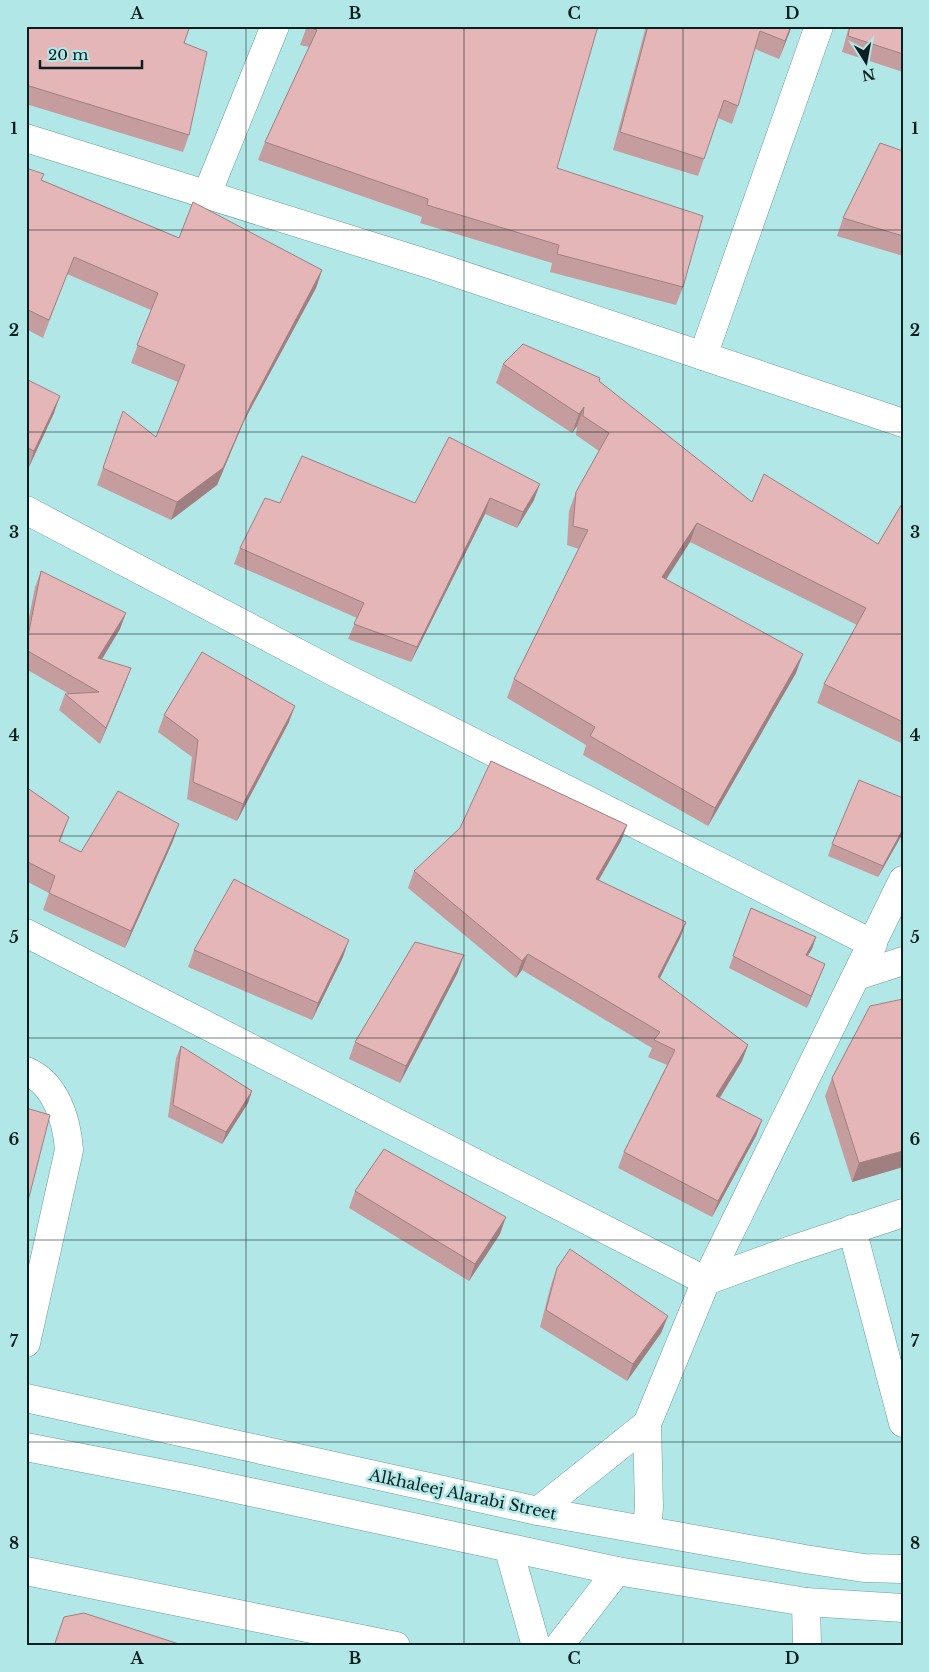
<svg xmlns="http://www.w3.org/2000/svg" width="929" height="1672" font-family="'Libre Baskerville',serif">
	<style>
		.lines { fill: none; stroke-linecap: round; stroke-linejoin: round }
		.minor-casing { stroke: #6b9e9e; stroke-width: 29 }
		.major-casing { stroke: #6b9e9e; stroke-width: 29 }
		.minor { stroke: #fff; stroke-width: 28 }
		.major { stroke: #fff; stroke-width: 28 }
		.wall { fill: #c59d9e }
		.shaded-wall { fill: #a07f81 }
		.building { fill: #e5b6b8; stroke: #a07f81 }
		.grid { fill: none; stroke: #0a1f1f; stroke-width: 1; stroke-opacity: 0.55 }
		.labels { text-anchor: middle; stroke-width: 5; stroke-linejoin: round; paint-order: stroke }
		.street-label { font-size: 16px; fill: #0a1f1f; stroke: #b2e7e7 }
		.neatline { fill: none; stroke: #0a1f1f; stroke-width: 2 }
		.grid-label { font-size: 16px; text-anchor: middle; font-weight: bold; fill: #0a1f1f }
	</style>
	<rect width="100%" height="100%" fill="#b2e7e7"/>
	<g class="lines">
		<g class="minor-casing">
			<g id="minor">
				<path d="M26,138l406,127 471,158"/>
				<path d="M207,194l68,-168"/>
				<path d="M703,356l116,-330"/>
				<path d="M26,510l312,164 535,270"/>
				<path d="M26,933l680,348 85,-31 112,-37"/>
				<path d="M857,976l46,-15"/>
				<path d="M26,1071c30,12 41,50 43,79l-43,193"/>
				<path d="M852,1229l51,194"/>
				<path d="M538,1511l109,-87"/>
				<path d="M647,1529l2,-22 -2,-83 59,-143 197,-401"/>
				<path d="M509,1550l27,96"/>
				<path d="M26,1571l370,75"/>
				<path d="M806,1602l1,44"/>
				<path d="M559,1646l58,-75"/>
			</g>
		</g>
		<g class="major-casing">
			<g id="major">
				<path d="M26,1398l512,113 267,48 59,9 39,1"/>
				<path d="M26,1447l164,32 427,92 189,31 97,6"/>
			</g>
		</g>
		<use href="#minor" class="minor"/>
		<use href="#major" class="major"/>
	</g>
	<g class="wall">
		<path d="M26,26l158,17 5,92 -6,17 -157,-48z"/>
		<path d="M307,26h291l-41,142 126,119 -7,18 -126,-33 2,-9 -132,-40 2,-6 -164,-57 7,-18 44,-95 -9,-2z"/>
		<path d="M646,26h146l-13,33 -24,-10 -17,57 -6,18 -14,-6 -20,58 -85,-26z"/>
		<path d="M849,26h54v46l-61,-20z"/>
		<path d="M903,151v105l-66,-20 6,-18z"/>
		<path d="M26,168l16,12 137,58 143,32 -6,18 -72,133 -27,64 -46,35 -74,-35 26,-74 33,26 22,-55 -47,-19 20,-53 -84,-36 -24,64 -17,-9z"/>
		<path d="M503,364l97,14 -1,3 153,121 126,42 25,-42v242l-86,-41 7,-19 33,-59 -167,-83 -24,38 130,93 -88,153 -125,-71 3,-10 -79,-47 7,-19 65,-130 -12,-4 2,-34 7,-19 23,-41 -23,-16 1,-9 -5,7 -76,-50z"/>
		<path d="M26,379l28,34 -26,56 -2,-1z"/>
		<path d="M449,437l85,63 -17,28 -32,-14 -74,148 -63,-23 9,-21 -123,-54 6,-16 40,-45h135z"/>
		<path d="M41,571l79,58 -18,30 23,25 -25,60 -41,-34 6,-16h4l-43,-25v-37l9,-45z"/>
		<path d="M164,715l125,7 -52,99 -50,-22 5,-42 -34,-25z"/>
		<path d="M26,787l43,30 -9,25 21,10 92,-11 -48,107 -82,-38 6,-17 -23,-12z"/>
		<path d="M903,798v35l-25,44 -50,-21 4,-12z"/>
		<path d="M627,825l-6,16 -22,39 87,42 -6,16 -21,41 89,66 -6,16 -22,37 42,22 -6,16 -44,81 -94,-49 6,-16 43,-87 -19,-8 4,-9 -130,-78 -6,8 -108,-90 6,-17z"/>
		<path d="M751,908l65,29 -4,12 -5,7 18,8 -18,44 -78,-40z"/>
		<path d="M194,950l149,7 -31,63 -124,-53z"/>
		<path d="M458,972l-58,111 -51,-24 6,-17z"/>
		<path d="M903,999v168l-51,15 -27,-86 7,-18z"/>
		<path d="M181,1046l71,45 -4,12 -26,41 -54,-27 8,-59z"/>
		<path d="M355,1191l145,43 -31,47 -120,-73z"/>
		<path d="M557,1268l111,48 -7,17 -34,48 -87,-54 11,-42z"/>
	</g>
	<g class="shaded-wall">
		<path d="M791,26h1l-13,33 6,-18z"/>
		<path d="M322,270l-6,18 -72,133 -27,64 -46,35 6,-18 74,-98z"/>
		<path d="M60,396l-6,17 -26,56 6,-18z"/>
		<path d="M584,407l-7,19 -5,7 7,-19z"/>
		<path d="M540,484l-6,16 -17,28 6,-16z"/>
		<path d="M490,498l-5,16 -74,148 6,-15z"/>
		<path d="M697,523l-7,19 -35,54 7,-19z"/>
		<path d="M126,613l-6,16 -27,45 5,-16z"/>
		<path d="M803,654l-7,19 -88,153 7,-18z"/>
		<path d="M131,668l-6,16 -25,60 6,-16z"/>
		<path d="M295,706l-6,16 -52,99 6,-17z"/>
		<path d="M179,824l-6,17 -48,107 6,-17z"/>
		<path d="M627,825l-6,16 -31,54 6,-16z"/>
		<path d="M903,829v4l-25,44 5,-11z"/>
		<path d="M686,922l-6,16 -28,56 6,-17z"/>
		<path d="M816,937l-4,12 -11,18 5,-12z"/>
		<path d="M349,940l-6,17 -31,63 6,-17z"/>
		<path d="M528,954l-6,16 -6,8 6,-17z"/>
		<path d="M464,955l-6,17 -58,111 6,-17z"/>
		<path d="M825,964l-5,12 -13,32 4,-12z"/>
		<path d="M748,1045l-6,16 -32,52 6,-17z"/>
		<path d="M252,1091l-4,12 -26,41 4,-12z"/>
		<path d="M762,1120l-6,16 -44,81 6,-16z"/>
		<path d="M903,1151v16l-51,15 7,-19z"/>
		<path d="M506,1217l-6,17 -31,47 6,-17z"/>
		<path d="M668,1316l-7,17 -34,48 6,-17z"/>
	</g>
	<g class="building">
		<path d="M26,26h164l-6,17 23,9 -18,83 -163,-50z"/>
		<path d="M307,26h291l-41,142 146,48 -20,71 -126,-33 2,-9 -132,-40 1,-6 -163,-57 52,-112z"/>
		<path d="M648,26h143l-6,15 -25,-10 -22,75 -14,-6 -20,59 -84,-27z"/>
		<path d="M850,26h53v28l-55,-18z"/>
		<path d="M880,143l23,8v85l-60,-18z"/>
		<path d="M26,168l18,6 -3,6 138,58 14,-36 129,68 -71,134 -28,64 -46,34 -74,-34 20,-57 33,26 29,-72 -48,-20 21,-52 -84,-36 -25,63 -23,-11z"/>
		<path d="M523,344l77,34 -1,3 153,121 12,-28 114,70 25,-42v220l-79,-38 42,-76 -169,-85 -35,54 141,77 -88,154 -125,-72 5,-9 -81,-48 74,-149 -15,-4 3,-34 33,-59 -26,-17 1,-9 -5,7 -76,-50z"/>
		<path d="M26,379l34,17 -26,55 -8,-4z"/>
		<path d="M449,437l91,47 -17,28 -33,-14 -73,149 -63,-23 10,-21 -124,-55 25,-50 15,5 22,-47 113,47z"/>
		<path d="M41,571l85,42 -28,45 33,10 -25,60 -41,-34 34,-2 -73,-42v-4z"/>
		<path d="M202,652l93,54 -52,98 -50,-22 5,-42 -34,-25z"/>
		<path d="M491,761l136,64 -31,54 90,43 -28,55 90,68 -32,51 46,24 -44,81 -94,-49 51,-102 -21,-10 6,-8 -132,-78 -6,7 -108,-90 46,-43z"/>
		<path d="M859,780l44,18v31l-20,37 -51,-22z"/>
		<path d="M26,787l43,30 -10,24 22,11 37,-61 61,33 -48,107 -82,-38 6,-17 -29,-15z"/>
		<path d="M234,879l115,61 -31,63 -124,-53z"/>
		<path d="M751,908l65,29 -10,18 19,9 -14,32 -78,-40z"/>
		<path d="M415,942l49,13 -58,111 -51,-24z"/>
		<path d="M903,999v152l-44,12 -27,-85 38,-72z"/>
		<path d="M181,1046l71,45 -26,41 -53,-27z"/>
		<path d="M26,1108l24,7 -22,86 -2,-1z"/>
		<path d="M384,1149l122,68 -31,47 -120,-73z"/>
		<path d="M570,1249l98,67 -35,48 -87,-54 11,-42z"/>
		<path d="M84,1613l101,33h-131l10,-29z"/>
	</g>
	<path class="grid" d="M246,26v1620M464,26v1620M683,26v1620M26,230h877M26,432h877M26,634h877M26,836h877M26,1038h877M26,1240h877M26,1442h877"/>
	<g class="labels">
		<g class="street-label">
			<text transform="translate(463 1494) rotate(12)" y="6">Alkhaleej Alarabi Street</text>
		</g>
	</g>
	<rect width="929" height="1672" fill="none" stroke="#b2e7e7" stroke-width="55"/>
	<g transform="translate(866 62) rotate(169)" stroke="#b2e7e7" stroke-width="4" paint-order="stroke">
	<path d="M0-4L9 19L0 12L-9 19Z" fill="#0a1f1f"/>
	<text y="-8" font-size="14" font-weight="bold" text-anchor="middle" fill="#0a1f1f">N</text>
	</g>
	<path d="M40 60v8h102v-8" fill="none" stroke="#0a1f1f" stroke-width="2.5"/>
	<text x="48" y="60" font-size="15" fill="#0a1f1f" stroke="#b2e7e7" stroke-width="4" paint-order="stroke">20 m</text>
	<rect x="28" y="28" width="874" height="1616" class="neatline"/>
	<g class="grid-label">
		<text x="137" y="19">A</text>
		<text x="355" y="19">B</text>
		<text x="574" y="19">C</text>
		<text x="792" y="19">D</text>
		<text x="14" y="134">1</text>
		<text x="915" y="134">1</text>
		<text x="14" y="336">2</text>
		<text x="915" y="336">2</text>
		<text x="14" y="538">3</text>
		<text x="915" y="538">3</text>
		<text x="14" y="741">4</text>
		<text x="915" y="741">4</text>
		<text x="14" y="943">5</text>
		<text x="915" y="943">5</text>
		<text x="14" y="1145">6</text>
		<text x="915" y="1145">6</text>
		<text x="14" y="1347">7</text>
		<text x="915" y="1347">7</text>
		<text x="14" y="1549">8</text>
		<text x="915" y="1549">8</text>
		<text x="137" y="1664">A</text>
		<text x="355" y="1664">B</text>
		<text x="574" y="1664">C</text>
		<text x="792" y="1664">D</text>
	</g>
</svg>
